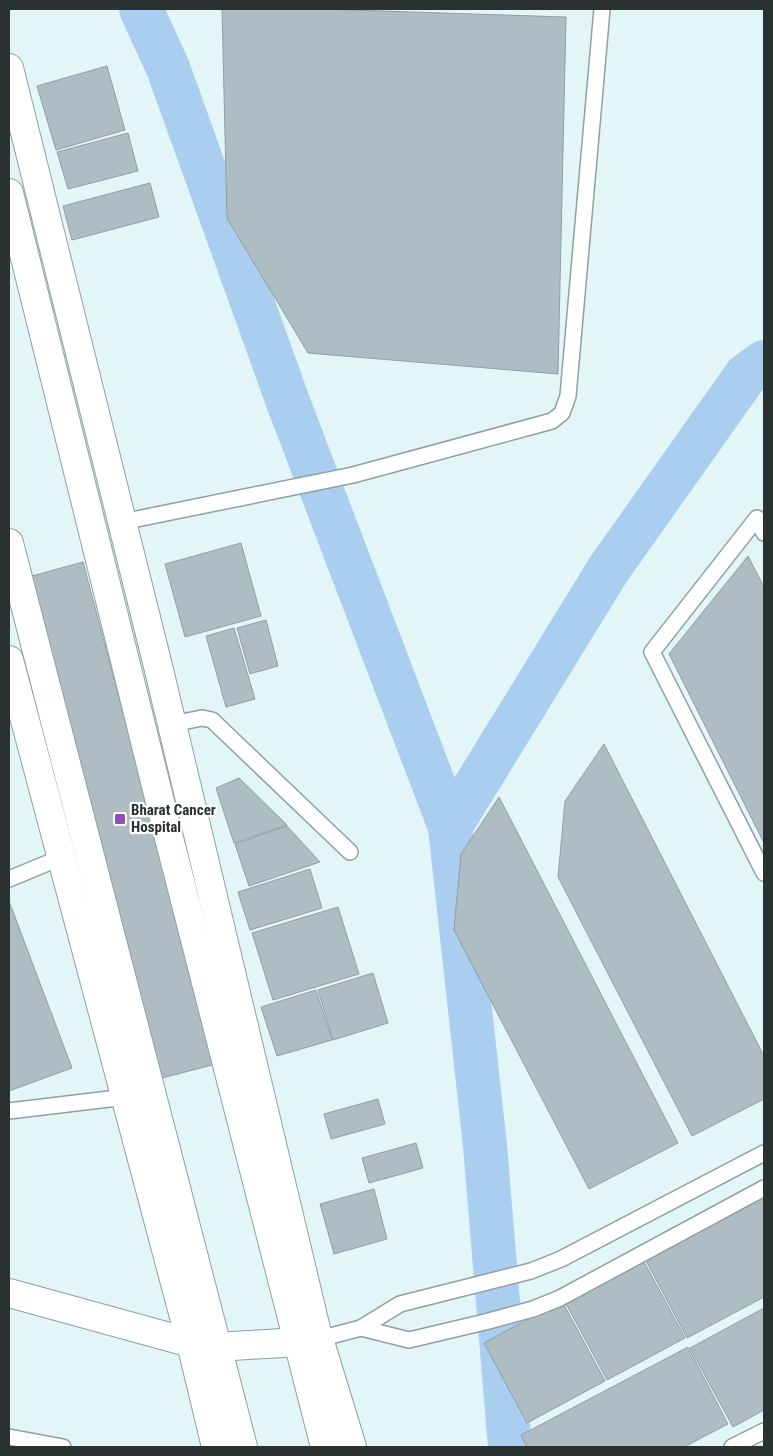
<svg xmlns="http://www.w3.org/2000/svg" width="773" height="1456" font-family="'Roboto Condensed',sans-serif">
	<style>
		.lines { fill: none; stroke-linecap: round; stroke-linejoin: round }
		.river { stroke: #aacef0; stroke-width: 44 }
		.building { fill: #aebdc3; stroke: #909fa5 }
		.service-casing { stroke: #8fa0a1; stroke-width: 18 }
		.minor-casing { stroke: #8fa0a1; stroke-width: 30 }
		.tertiary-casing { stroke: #8fa0a1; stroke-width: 30 }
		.trunk-casing { stroke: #8fa0a1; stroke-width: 30 }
		.service { stroke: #fff; stroke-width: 15 }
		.minor { stroke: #fff; stroke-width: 28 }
		.tertiary { stroke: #fff; stroke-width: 28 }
		.trunk { stroke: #fff; stroke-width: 28 }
		.poi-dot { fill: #984abb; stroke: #fff; stroke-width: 2 }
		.labels { text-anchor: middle; stroke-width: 4.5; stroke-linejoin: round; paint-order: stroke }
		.poi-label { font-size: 15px; font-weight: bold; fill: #2a3131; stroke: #fff; text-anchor: start }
	</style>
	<rect width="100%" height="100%" fill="#e3f6f7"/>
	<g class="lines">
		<g class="river">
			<path d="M141,9l27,59 120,334 162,425 158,-257 138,-195 18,-13"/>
			<path d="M450,827l35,319 25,301"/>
		</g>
	</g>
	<g class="building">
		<path d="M222,9h97l247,8 -8,357 -250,-21 -81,-135z"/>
		<path d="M107,66l18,64 -69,20 -19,-64z"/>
		<path d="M128,133l10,38 -70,18 -11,-37z"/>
		<path d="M150,183l9,34 -87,23 -9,-34z"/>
		<path d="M241,543l20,73 -76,21 -20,-73z"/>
		<path d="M748,556l16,31v256l-95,-189z"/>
		<path d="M83,562l133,502 -73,19 -133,-501z"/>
		<path d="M266,620l12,46 -28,8 -13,-46z"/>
		<path d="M234,628l21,71 -29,8 -20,-71z"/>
		<path d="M604,744l160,312v43l-72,37 -134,-259 7,-76z"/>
		<path d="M239,778l48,47 -53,18 -18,-55z"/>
		<path d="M499,797l179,346 -89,46 -135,-259 7,-76z"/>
		<path d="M287,826l33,36 -71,24 -14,-42z"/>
		<path d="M310,869l12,39 -72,22 -12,-38z"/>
		<path d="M9,901l63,167 -63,23z"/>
		<path d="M338,907l21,67 -86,26 -21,-67z"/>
		<path d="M373,973l15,50 -55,17 -15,-50z"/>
		<path d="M316,990l16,50 -55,16 -16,-49z"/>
		<path d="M378,1099l7,25 -54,15 -7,-25z"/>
		<path d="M416,1143l7,25 -54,15 -7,-25z"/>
		<path d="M374,1189l13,50 -53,15 -14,-50z"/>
		<path d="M764,1195v102l-77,41 -42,-79z"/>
		<path d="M642,1258l43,80 -78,42 -43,-80z"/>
		<path d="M562,1301l43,80 -78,42 -43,-80z"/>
		<path d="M764,1308v102l-31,17 -43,-79z"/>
		<path d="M688,1347l40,77 -44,23h-157l-6,-12z"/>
	</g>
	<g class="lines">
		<g class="service-casing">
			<g id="service">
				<path d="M122,522l231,-47 199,-54 10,-8 6,-17 34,-387"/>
				<path d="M764,533l-7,-15 -105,134 112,221"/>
				<path d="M172,724l30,-6 10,2 138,132"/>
				<path d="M9,879l58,-24"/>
				<path d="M9,1111l117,-14"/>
				<path d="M361,1328l48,12 76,-18 48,-13 27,-11 204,-110"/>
				<path d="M319,1339l42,-11 39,-24 131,-33 30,-12 203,-106"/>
				<path d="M9,1437l54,10"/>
				<path d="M732,1447l32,-16"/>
			</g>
		</g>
		<g class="minor-casing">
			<path id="minor" d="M9,1293l182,50 26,4 81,-5 21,-3"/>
		</g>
		<g class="tertiary-casing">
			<g id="tertiary">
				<path d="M9,68l150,602 157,659 36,118"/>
				<path d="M9,660l182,683 25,104"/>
			</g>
		</g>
		<g class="trunk-casing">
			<g id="trunk">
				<path d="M9,193l159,641 157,613"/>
				<path d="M9,543l234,904"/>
			</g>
		</g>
		<use href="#service" class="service"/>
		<use href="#minor" class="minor"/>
		<use href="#tertiary" class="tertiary"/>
		<use href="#trunk" class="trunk"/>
	</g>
	<rect class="poi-dot" x="114" y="813" width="12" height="12" rx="2.5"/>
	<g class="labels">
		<g class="poi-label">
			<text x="131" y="815">Bharat Cancer<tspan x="131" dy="17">Hospital</tspan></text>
		</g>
	</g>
	<rect width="773" height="1456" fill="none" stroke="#2a3131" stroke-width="20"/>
</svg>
